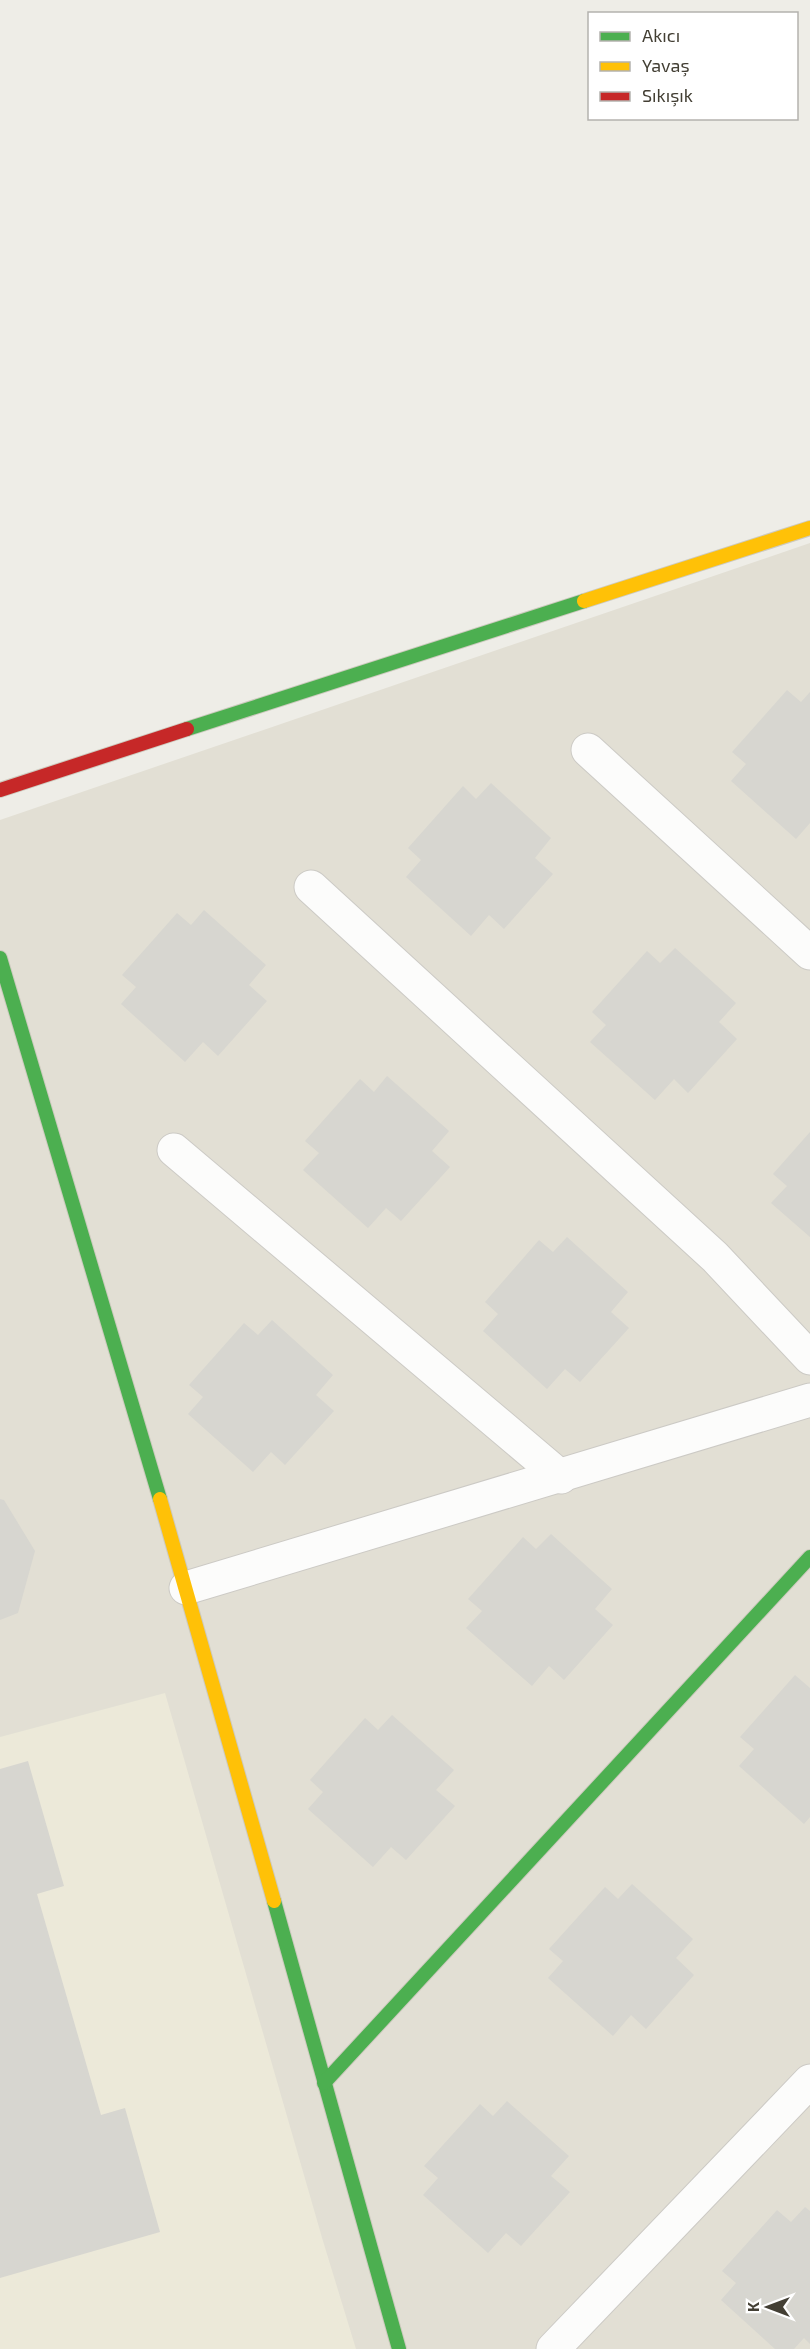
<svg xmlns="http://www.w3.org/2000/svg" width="810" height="2349" font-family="'Exo 2',sans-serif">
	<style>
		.residential { fill: #e2dfd4 }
		.education { fill: #ece9d9 }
		.building { fill: #d7d6d0 }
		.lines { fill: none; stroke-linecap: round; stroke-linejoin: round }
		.street-casing { stroke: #cccac5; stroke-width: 35 }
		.fast-casing { stroke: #cdcabe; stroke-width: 16 }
		.slow-casing { stroke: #cdcabe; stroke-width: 16 }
		.jam-casing { stroke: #cdcabe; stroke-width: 16 }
		.street { stroke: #fcfcfb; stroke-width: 33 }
		.fast { stroke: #4caf50; stroke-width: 14 }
		.slow { stroke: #ffc107; stroke-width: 14 }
		.jam { stroke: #c62828; stroke-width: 14 }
	</style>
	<rect width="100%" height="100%" fill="#eeede7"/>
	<path class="residential" d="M810,543v1806h-810v-1529z"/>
	<path class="education" d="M165,1693l158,548 33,108h-356v-612z"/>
	<g class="building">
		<path d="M787,690l14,12 9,-10v131l-14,16 -65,-58 15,-17 -14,-12z"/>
		<path d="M491,783l60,55 -16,20 18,16 -49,55 -15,-14 -18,21 -65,-59 15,-17 -13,-12 55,-62 13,13z"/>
		<path d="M204,910l62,55 -17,20 18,16 -49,55 -15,-14 -18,20 -64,-58 15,-17 -14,-12 55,-62 14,12z"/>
		<path d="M675,948l61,55 -17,19 18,17 -49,54 -14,-14 -19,21 -65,-58 16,-17 -14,-13 55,-61 13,12z"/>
		<path d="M387,1076l62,55 -17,20 18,16 -49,54 -15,-13 -18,20 -65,-58 16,-17 -14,-12 55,-62 14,13z"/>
		<path d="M810,1132v105l-39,-34 16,-17 -14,-12z"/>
		<path d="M567,1237l61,55 -17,20 18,16 -49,54 -15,-13 -18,20 -64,-58 15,-17 -13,-12 54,-62 14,12z"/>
		<path d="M272,1320l61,55 -17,20 18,16 -49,54 -14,-13 -18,20 -65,-58 15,-17 -14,-12 55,-62 14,12z"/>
		<path d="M0,1499l4,1 31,51 -17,62 -18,7z"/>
		<path d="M551,1534l61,55 -17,20 18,16 -49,55 -15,-14 -17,20 -66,-58 16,-17 -14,-12 55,-62 13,12z"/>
		<path d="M795,1675l15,13v129l-6,7 -65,-58 15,-17 -14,-12z"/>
		<path d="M392,1715l62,55 -18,20 19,16 -49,54 -15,-13 -18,20 -65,-58 15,-17 -13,-12 55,-62 13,12z"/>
		<path d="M28,1761l36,125 -27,8 64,221 24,-7 35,124 -160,46v-509z"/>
		<path d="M632,1884l61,55 -17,19 18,17 -48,54 -15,-14 -18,21 -65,-58 15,-17 -14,-12 56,-62 13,12z"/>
		<path d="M507,2101l62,55 -18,20 19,16 -49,54 -15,-13 -18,20 -65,-58 15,-17 -14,-12 56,-62 13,12z"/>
		<path d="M805,2207l5,4v133l-6,-6 -10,11h-19l-54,-49 15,-17 -14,-12 55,-61 14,12z"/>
	</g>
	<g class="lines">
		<g class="street-casing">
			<g id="street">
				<path d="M588,750l222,203"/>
				<path d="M311,887l404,370 95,101"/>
				<path d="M174,1150l387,327"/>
				<path d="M186,1588l624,-188"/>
				<path d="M553,2349l257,-268"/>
			</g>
		</g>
		<g class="fast-casing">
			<g id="fast">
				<path d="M187,729l397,-128"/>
				<path d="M0,958l160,541"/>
				<path d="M274,1901l125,448"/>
				<path d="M324,2083l486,-526"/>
			</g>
		</g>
		<g class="slow-casing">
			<g id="slow">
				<path d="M584,601l226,-73"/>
				<path d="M160,1499l114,402"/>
			</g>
		</g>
		<g class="jam-casing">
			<path id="jam" d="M0,790l187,-61"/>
		</g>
		<use href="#street" class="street"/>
		<use href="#fast" class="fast"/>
		<use href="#slow" class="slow"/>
		<use href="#jam" class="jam"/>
	</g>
	<rect x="588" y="12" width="210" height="108" fill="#ffffff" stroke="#b4b2ae" stroke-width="1.5"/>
	<rect x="600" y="32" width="30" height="9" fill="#4caf50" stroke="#b4b2ae" stroke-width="1.5"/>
	<text x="642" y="42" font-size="18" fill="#433f34">Akıcı</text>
	<rect x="600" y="62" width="30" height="9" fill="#ffc107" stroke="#b4b2ae" stroke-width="1.5"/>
	<text x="642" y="72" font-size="18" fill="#433f34">Yavaş</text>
	<rect x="600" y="92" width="30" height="9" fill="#c62828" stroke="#b4b2ae" stroke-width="1.5"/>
	<text x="642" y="102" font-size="18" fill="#433f34">Sıkışık</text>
	<g transform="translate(768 2307) rotate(270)" stroke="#ffffff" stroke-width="4.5" paint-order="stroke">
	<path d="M0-4.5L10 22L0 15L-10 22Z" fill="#433f34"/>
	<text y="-9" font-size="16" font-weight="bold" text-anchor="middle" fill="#433f34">K</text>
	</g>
</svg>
